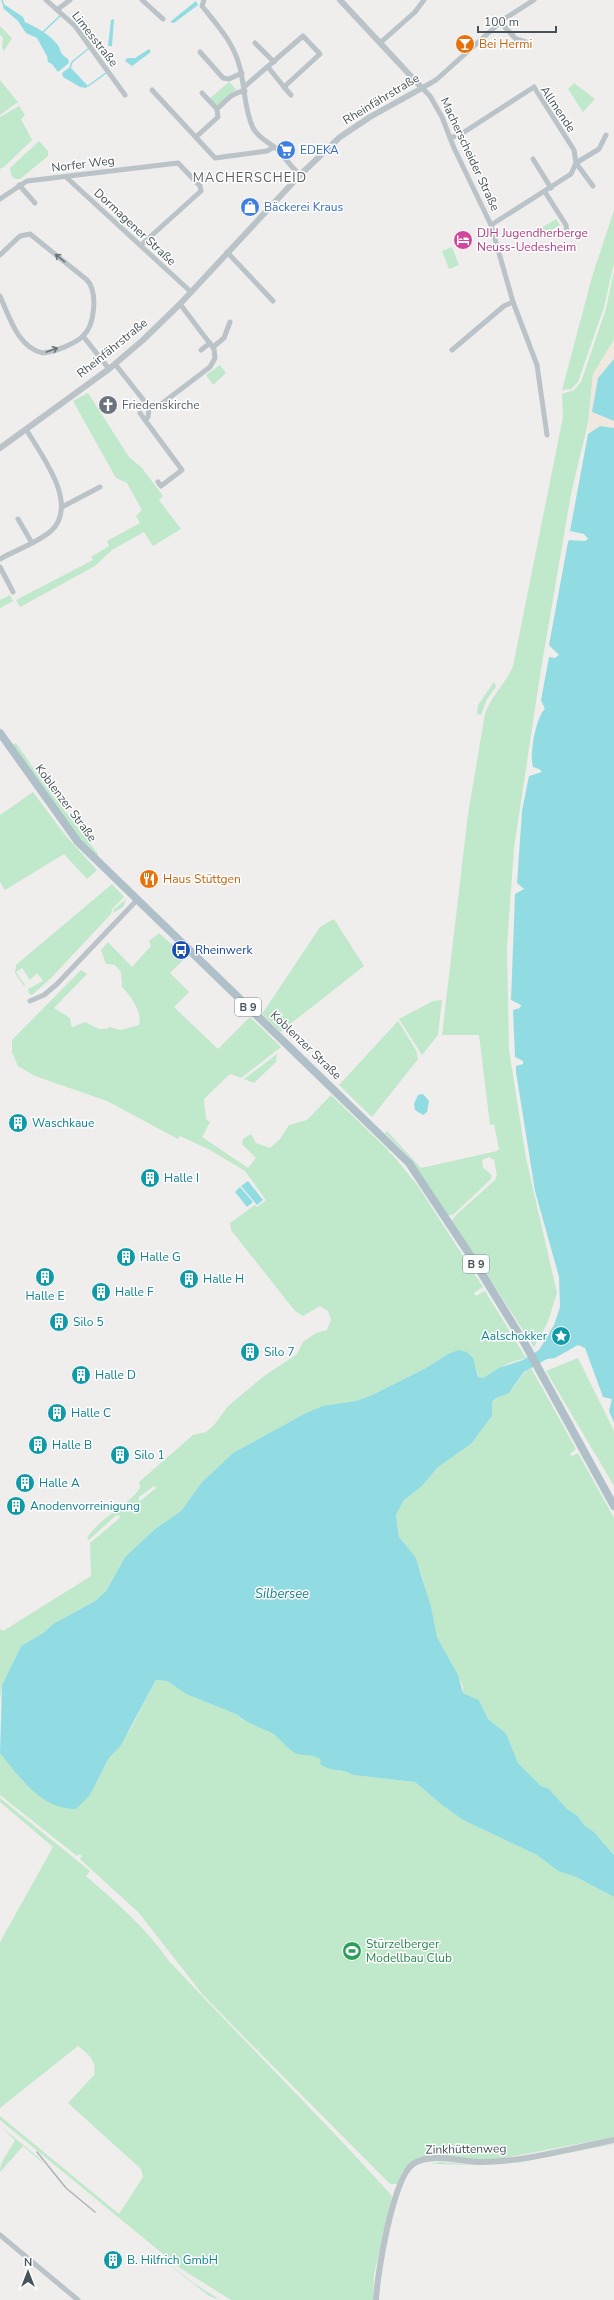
<svg xmlns="http://www.w3.org/2000/svg" width="614" height="2300" font-family="'Nunito Sans',sans-serif">
	<style>
		.green { fill: #bfe9ca; fill-rule: evenodd }
		.sand { fill: #f0e8df }
		.water { fill: #91dce2 }
		.lines { fill: none; stroke-linecap: round; stroke-linejoin: round }
		.stream { stroke: #91dce2; stroke-width: 1.5 }
		.minor { stroke: #bac3c8; stroke-width: 5 }
		.tertiary { stroke: #bac3c8; stroke-width: 6 }
		.primary { stroke: #afc0c9; stroke-width: 8 }
		.rail { stroke: #b0b3b7; stroke-width: 1.5 }
		.oneway { stroke: #6a757a }
		.labels { text-anchor: middle; stroke-width: 3; stroke-linejoin: round; paint-order: stroke }
		.shield { fill: #fff; stroke: #7e878a; stroke-width: 1 }
		.shield-label { font-size: 11px; font-weight: bold; fill: #475358 }
		.street-label { font-size: 12px; fill: #475358; stroke: #fff }
		.food-label { font-size: 12px; fill: #c56008; stroke: #fff; text-anchor: start }
		.shop-label { font-size: 12px; fill: #366cbe; stroke: #fff; text-anchor: start }
		.hotel-label { font-size: 12px; fill: #b23c85; stroke: #fff; text-anchor: start }
		.worship-label { font-size: 12px; fill: #5b616d; stroke: #fff; text-anchor: start }
		.transit-label { font-size: 12px; fill: #164399; stroke: #fff; text-anchor: start }
		.culture-label { font-size: 12px; fill: #0d838f; stroke: #fff; text-anchor: start }
		.leisure-label { font-size: 12px; fill: #27864d; stroke: #fff; text-anchor: start }
		.neighbourhood-label { font-size: 13px; letter-spacing: 1px; fill: #5a5e61; stroke: #fff }
		.water-label { font-size: 13px; font-style: italic; fill: #19828a; stroke: #fff }
	</style>
	<rect width="100%" height="100%" fill="#f0eded"/>
	<g class="green">
		<path d="M0,26l12,12 -8,13 -2,-3 1,-10 -3,-3z"/>
		<path d="M0,80l18,22 -18,13z"/>
		<path d="M229,82l7,7 -19,18 -8,-8z"/>
		<path d="M574,83l21,16 -12,13 -15,-23z"/>
		<path d="M19,106l6,9 -4,4 11,21 -28,27 -4,2v-52z"/>
		<path d="M39,141l9,10v5l-28,23h-5l-4,-4 -1,-7z"/>
		<path d="M614,210v53l-10,44 -26,75 -7,7 -9,1 30,-113z"/>
		<path d="M556,219l4,6 -18,11 -4,-6z"/>
		<path d="M452,247l7,18 -10,4 -7,-18z"/>
		<path d="M614,271v69l-21,34 -5,49 -17,71 -30,175 -27,179 -7,98 2,104 17,108 31,135 -10,31 -13,23 -82,-126 3,-5 40,-36 2,-5 -3,-15 -5,-3 -7,3 1,8 8,6v5l-38,36h-5l-38,-57 -25,-25 2,-2 34,37 76,-17 2,-2 -5,-25 -4,1 -11,-90h-37l26,-221 17,-100c6,-18 21,-31 28,-48l50,-249 -1,-23 12,-4 7,-8 25,-73z"/>
		<path d="M220,365l6,8 -13,12 -7,-10z"/>
		<path d="M88,393l41,64 13,11 21,28 -4,4 22,29 -28,17 -9,-14 -32,18 -17,16 -75,41 -4,-7 77,-40 -2,-3 18,-11 -2,-5 33,-18 -4,-7 6,-6 -15,-27 -11,-5 -43,-77z"/>
		<path d="M10,595l3,6 -13,7v-8z"/>
		<path d="M494,682l2,5 -9,12 -6,16 -4,-1 1,-9z"/>
		<path d="M16,743l29,42 53,69 -1,2 -17,-16 -68,-95z"/>
		<path d="M33,792l32,43 32,35 -10,9 -23,-25 -59,36 -5,-8v-67z"/>
		<path d="M112,884l12,13 -12,12 -1,5 -61,65 -18,16 -3,-1 -1,-5 15,-8 -6,-8 -7,7 -8,-12 -6,4 9,13 -1,1 -9,-13 1,-8z"/>
		<path d="M126,899l-3,8 -10,6 1,-4z"/>
		<path d="M334,919l30,47 -84,66 -18,-18 58,-87z"/>
		<path d="M159,933l27,24 -16,16 19,19 -15,15 44,42 32,-32 31,30 -40,31 -11,-4 -26,25 2,20 4,3 -8,15 46,31 8,-10 -14,-14 1,-5 8,-5 5,9 14,5 10,-9 9,-14 18,-5 24,-25 57,55 2,4 1,-1 27,33 65,101 -9,6 2,3 9,-5 41,67 -17,5 -26,15 -5,-1 -1,-7 -19,-20 -10,4 -22,14 -54,27 -16,6 -52,13 -71,39 -31,29 -21,29 -26,18 -30,28 -19,34 -11,10 -42,23 -10,9 -22,13 -19,39 -2,14v-70l3,2 88,-55 -1,-33 31,-26 -3,-2 -4,2 -25,23 -2,-2c14,-22 41,-32 53,-50l-1,-6 54,-47 13,-3 8,-7 14,-19 36,-30 33,-22 6,-12 13,-9 11,-3 4,-10 -3,-9 -8,-5 -17,10 -8,-5 -64,-81 -1,-7 25,-18 2,2 9,-7 -21,-29 -35,-21 -30,-14 -2,3 -71,-38 -72,-25 -17,-10 -6,-14v-12l69,-70 6,4 -33,34 16,10 1,7 2,2 12,-5 14,7h8l2,-2 12,3 18,-5c4,-13 -9,-30 -17,-38l-1,-15 -6,-7 -9,-1 -5,-14 7,-8 24,25 19,-21 -2,-5zM154,1486l2,2 -17,14v-5z"/>
		<path d="M442,1000l-4,35 -16,20 -23,-36 34,-18z"/>
		<path d="M398,1021l18,29 2,9 -46,58 -33,-32z"/>
		<path d="M277,1054l-1,8 -22,21 -10,-4z"/>
		<path d="M578,1358l36,73v55l-68,-115z"/>
		<path d="M531,1368l45,81 -6,5 2,2 6,-3 36,65v337l-20,-23 -10,-7 -6,-9 -11,-7 -19,-21 -7,-2 -23,-23 -12,-30 -18,-14 -9,-19 -16,-7v-7l-26,-49 -15,-62 -6,-16 -17,-22 -3,-22 8,-15 18,-14 16,-19 33,-23 21,-28v-14c5,-6 12,-6 17,-10 9,-7 10,-17 22,-24z"/>
		<path d="M156,1680l11,1 19,13 52,21 3,4 29,13 14,10 5,7 8,5 20,2 20,14 12,2 4,3 62,7 27,23 21,15 74,35 21,16 18,6 38,20v240l-115,22 -87,3 -10,10 -5,12h-7l-132,-133 2,-5 -3,4 -54,-55 -64,-82 -59,-54 2,-3 -3,-2 -2,2 -77,-61v-42l23,28 27,22 33,-2 7,-6 19,-37 21,-28z"/>
		<path d="M0,1798l90,73 -4,5c31,27 60,52 83,85 74,79 151,155 223,235l-18,79 -1,25h-142l-51,-32 -180,-148v-4l119,98 24,-37 -2,-8 -73,-66 26,-28c3,-15 -6,-21 -16,-29l-78,62v-166l53,-95 -53,-45z"/>
		<path d="M0,2126l38,31 6,7 -21,-18 -23,26c0,-12 10,-21 15,-32z"/>
		<path d="M614,2144l-97,19v-1l87,-17z"/>
		<path d="M440,2162l38,3 -47,-1z"/>
		<path d="M122,2228l73,56 25,16 -11,-4z"/>
	</g>
	<path class="sand" d="M614,340v19l-16,19 -6,34 22,9v7l-14,-2 -12,8 5,-60z"/>
	<g class="water">
		<path d="M196,1l2,4 -24,18 -4,-1z"/>
		<path d="M5,5l18,12 2,5c11,5 24,12 32,22 6,8 0,7 11,15l1,4 -11,9 -6,-8 -4,-2 -1,-6 -10,-18 -11,-5 -8,-12 -15,-13z"/>
		<path d="M114,19l-2,27h-4l3,-26z"/>
		<path d="M149,49l2,3 -19,14 -7,-5 2,-3h8z"/>
		<path d="M70,67l18,19 -2,2 -6,-1 -17,-10 -1,-4z"/>
		<path d="M614,359v62l-22,-9 6,-34z"/>
		<path d="M600,426l14,2v995l-5,-12 3,-12 -9,-2 -18,-49 -7,-3 -23,13 -8,1 -23,13 -15,21 -13,5 -4,4v14l-21,28 -33,23 -16,19 -18,14 -8,15 3,22 17,21 15,49 6,30 21,38 5,18 16,7 9,19 18,14 12,30 23,23 7,2 19,21 11,7 6,9 10,7 20,23v42l-38,-20 -18,-6 -21,-16 -74,-35 -21,-15 -27,-23 -62,-7c-9,-7 -24,-3 -33,-11l1,-4c-7,-6 -16,-4 -24,-6 -10,-4 -16,-16 -27,-22 -8,-4 -27,-10 -32,-17l-52,-21 -19,-13 -11,-1 -35,65 -12,13 -19,37 -14,14c-34,1 -57,-32 -76,-56l2,-68 19,-39 22,-13 10,-9 42,-23 11,-10 19,-34 30,-28 26,-18 21,-29 31,-29 71,-39 19,-8 33,-5 16,-6 54,-27 22,-14 10,-4 9,2 6,6 5,19 5,1 16,-10 24,-8 16,-10 15,-25 6,-18 -1,-30 -24,-86 -19,-119v-6l7,-2v-3l-8,-4 -2,-47 7,-2 1,-3 -10,-5 4,-106 9,-5 -7,-6 5,-72 7,-35 13,-4 -3,-3 -6,-2c-4,-11 3,-51 12,-58l-4,-9 8,-43 6,1 4,-3 -10,-10 19,-103 1,-2 16,1 3,-2 -4,-5 -14,-3 18,-97z"/>
		<path d="M423,1094l6,7 -2,11 -4,3 -8,-5 -1,-6 4,-9z"/>
		<path d="M248,1181l15,19 -6,5 -16,-19z"/>
		<path d="M240,1187l13,15 -6,5 -12,-15z"/>
	</g>
	<g class="lines">
		<g class="stream">
			<path d="M2,0l2,6"/>
			<path d="M42,33l18,-17"/>
			<path d="M70,68l2,-6 16,-13"/>
			<path d="M88,86l18,-13"/>
		</g>
		<g class="minor">
			<path d="M46,0l29,26 50,69"/>
			<path d="M142,0l21,19"/>
			<path d="M204,0l-2,6c16,20 32,37 38,62 5,20 4,41 13,60 6,11 16,14 25,22 7,8 14,18 22,25"/>
			<path d="M534,0l-30,19 -68,61 -14,8 8,8 12,21 12,31 37,77 22,77 24,63 10,70"/>
			<path d="M58,9l12,-9"/>
			<path d="M500,22l16,17 10,3"/>
			<path d="M255,43l19,19"/>
			<path d="M380,43l35,-31 9,-12"/>
			<path d="M200,52l23,26 6,1 13,-6"/>
			<path d="M244,87l59,-51 17,18 -36,33 -16,-20"/>
			<path d="M284,87l7,8"/>
			<path d="M152,90l63,68 52,-7 7,-4"/>
			<path d="M202,93l15,16"/>
			<path d="M196,137l22,-20 -1,-8c9,-8 15,-17 28,-18"/>
			<path d="M450,138l11,-4 73,-47 40,63 2,13 -5,11 -80,51"/>
			<path d="M533,159l18,29"/>
			<path d="M66,177l125,115"/>
			<path d="M19,185l16,18"/>
			<path d="M593,186l-17,-23 23,-14 7,-14"/>
			<path d="M545,192l21,33 1,8"/>
			<path d="M0,199l27,-18 151,-18 22,23 1,5 -60,54"/>
			<path d="M227,252l46,49"/>
			<path d="M0,255l20,-19 10,-2 57,46c11,12 8,45 -4,56 -8,8 -29,16 -40,17 -25,-5 -34,-37 -43,-57"/>
			<path d="M83,336l26,33"/>
			<path d="M213,347l11,-9 6,-16"/>
			<path d="M201,350l9,-7"/>
			<path d="M452,350l52,-44 9,-4"/>
			<path d="M115,364l34,43 7,1 54,-41 5,-9 -1,-9 -34,-45"/>
			<path d="M149,407l-1,10 -3,3 37,50 -21,16 -3,-4"/>
			<path d="M140,413l5,7"/>
			<path d="M62,507l38,-20"/>
			<path d="M18,519l14,24"/>
			<path d="M0,559c16,-9 37,-16 51,-28 29,-27 -10,-76 -25,-102"/>
			<path d="M0,567l13,25"/>
			<path d="M30,1001l14,-6 13,-11 80,-84"/>
			<path d="M0,2235l78,65"/>
		</g>
		<g class="tertiary">
			<path d="M0,448l109,-79 34,-29 37,-36 120,-129 40,-38 30,-20 52,-29 -82,-88"/>
			<path d="M376,2300c1,-26 17,-122 37,-136 18,-12 49,-2 69,-2 42,0 90,-14 132,-22"/>
		</g>
		<path class="primary" d="M0,733l78,109 331,321 65,98 51,83 89,162"/>
		<path class="rail" d="M37,2152l29,36 29,24"/>
	</g>
	<defs><path id="oneway-shaft" d="M-6 0H5M1.5-3L5.5 0L1.5 3" fill="none" stroke-width="1.6" stroke-linecap="round" stroke-linejoin="round"/></defs>
	<g class="oneway">
		<use href="#oneway-shaft" transform="translate(60 258) rotate(-141)"/>
		<use href="#oneway-shaft" transform="translate(52 350) rotate(-20)"/>
	</g>
	<defs>
		<g id="bar-disc" transform="scale(1)"><circle r="9.5" fill="#e8710a" stroke="#fff"/><path d="M-6-5H6L.8 .8V4.5H3.5V6h-7V4.5H-.8V.8Z" fill="#fff"/></g>
		<g id="supermarket-disc" transform="scale(1)"><circle r="9.5" fill="#3f7fe0" stroke="#fff"/><path d="M-6-5.5h2.5l.6 2H6L4.5 2H-2.5L-4.4-4H-6ZM-1.5 3.2a1.3 1.3 0 1 0 .1 0ZM3 3.2a1.3 1.3 0 1 0 .1 0Z" fill="#fff"/></g>
		<g id="shop-disc" transform="scale(1)"><circle r="9.5" fill="#3f7fe0" stroke="#fff"/><path d="M-5-2.5h2.3a2.7 3.5 0 0 1 5.4 0H5L5.5 6h-11ZM-1.5-2.5h3a1.5 2.3 0 0 0-3 0Z" fill="#fff"/></g>
		<g id="hotel-disc" transform="scale(1)"><circle r="9.5" fill="#d1479c" stroke="#fff"/><path d="M-6-4.5h1.5V1H6V5H4.5V3h-9V5H-6ZM-4 0a1.8 1.8 0 1 1 3.6 0ZM.5 0V-2.5h3Q6-2.5 6 0Z" fill="#fff"/></g>
		<g id="church-disc" transform="scale(1)"><circle r="9.5" fill="#6b7280" stroke="#fff"/><path d="M-1.2-6h2.4v3.5h3.3v2.4h-3.3V6h-2.4V-.1h-3.3v-2.4h3.3Z" fill="#fff"/></g>
		<g id="restaurant-disc" transform="scale(1)"><circle r="9.5" fill="#e8710a" stroke="#fff"/><path d="M-5-6h1v4h1v-4h1v4h1v-4h1v5L-1.5 .5V6h-2V.5L-5-1ZM5-6V6H3V1.5H1.5Q1.5-4 5-6Z" fill="#fff"/></g>
		<g id="bus-disc" transform="scale(1)"><circle r="9.5" fill="#1a4fb4" stroke="#fff"/><path d="M-5-6H5V4H4V6H2V4H-2V6H-4V4H-5ZM-3.5-4V0h7V-4ZM-3.5 1.2v1.5H-2V1.2ZM2 1.2v1.5H3.5V1.2Z" fill="#fff"/></g>
		<g id="building-disc" transform="scale(1)"><circle r="9.5" fill="#0f9aa8" stroke="#fff"/><path d="M-4-6H4V6H1V3H-1V6H-4ZM-2.5-4.3h1.7v1.8h-1.7ZM.8-4.3h1.7v1.8H.8ZM-2.5-1h1.7V.8h-1.7ZM.8-1h1.7V.8H.8Z" fill="#fff"/></g>
		<g id="sight-disc" transform="scale(1)"><circle r="9.5" fill="#0f9aa8" stroke="#fff"/><path d="M0-6L1.8-2.2L6-1.7L2.9 1.2L3.7 5.4L0 3.3L-3.7 5.4L-2.9 1.2L-6-1.7L-1.8-2.2Z" fill="#fff"/></g>
		<g id="stadium-disc" transform="scale(1)"><circle r="9.5" fill="#2e9e5b" stroke="#fff"/><path d="M0-5a6.5 5 0 1 0 0 10a6.5 5 0 1 0 0-10ZM-3.5-1.8h7v3.6h-7Z" fill="#fff"/></g>
	</defs>
	<g fill-rule="evenodd">
		<use href="#bar-disc" x="465" y="44"/>
		<use href="#supermarket-disc" x="286" y="150"/>
		<use href="#shop-disc" x="250" y="207"/>
		<use href="#hotel-disc" x="463" y="240"/>
		<use href="#church-disc" x="108" y="405"/>
		<use href="#restaurant-disc" x="149" y="879"/>
		<use href="#bus-disc" x="181" y="950"/>
		<use href="#building-disc" x="18" y="1123"/>
		<use href="#building-disc" x="150" y="1178"/>
		<use href="#building-disc" x="126" y="1257"/>
		<use href="#building-disc" x="45" y="1277"/>
		<use href="#building-disc" x="189" y="1279"/>
		<use href="#building-disc" x="101" y="1292"/>
		<use href="#building-disc" x="59" y="1322"/>
		<use href="#sight-disc" x="561" y="1336"/>
		<use href="#building-disc" x="250" y="1352"/>
		<use href="#building-disc" x="81" y="1375"/>
		<use href="#building-disc" x="57" y="1413"/>
		<use href="#building-disc" x="38" y="1445"/>
		<use href="#building-disc" x="120" y="1455"/>
		<use href="#building-disc" x="25" y="1483"/>
		<use href="#building-disc" x="16" y="1506"/>
		<use href="#stadium-disc" x="352" y="1951"/>
		<use href="#building-disc" x="113" y="2260"/>
	</g>
	<g class="labels">
		<g class="shield">
			<rect x="235" y="998" width="26" height="18" rx="3"/>
			<rect x="463" y="1255" width="26" height="18" rx="3"/>
		</g>
		<g class="shield-label">
			<text x="248" y="1011">B 9</text>
			<text x="476" y="1268">B 9</text>
		</g>
		<g class="street-label">
			<text transform="translate(95 39) rotate(52)" y="4">Limesstraße</text>
			<text transform="translate(381 99) rotate(-31)" y="4">Rheinfährstraße</text>
			<text transform="translate(558 109) rotate(56)" y="4">Allmende</text>
			<text transform="translate(470 154) rotate(65)" y="4">Macherscheider Straße</text>
			<text transform="translate(83 164) rotate(-7)" y="4">Norfer Weg</text>
			<text transform="translate(135 227) rotate(43)" y="4">Dormagener Straße</text>
			<text transform="translate(112 348) rotate(-39)" y="4">Rheinfährstraße</text>
			<text transform="translate(66 803) rotate(53)" y="4">Koblenzer Straße</text>
			<text transform="translate(306 1045) rotate(44)" y="4">Koblenzer Straße</text>
			<text transform="translate(466 2149) rotate(-1)" y="4">Zinkhüttenweg</text>
		</g>
		<g class="food-label">
			<text x="479" y="48">Bei Hermi</text>
			<text x="163" y="883">Haus Stüttgen</text>
		</g>
		<g class="shop-label">
			<text x="300" y="154">EDEKA</text>
			<text x="264" y="211">Bäckerei Kraus</text>
		</g>
		<g class="hotel-label">
			<text x="477" y="237">DJH Jugendherberge<tspan x="477" dy="14">Neuss-Uedesheim</tspan></text>
		</g>
		<g class="worship-label">
			<text x="122" y="409">Friedenskirche</text>
		</g>
		<g class="transit-label">
			<text x="195" y="954">Rheinwerk</text>
		</g>
		<g class="culture-label">
			<text x="32" y="1127">Waschkaue</text>
			<text x="164" y="1182">Halle I</text>
			<text x="140" y="1261">Halle G</text>
			<text x="203" y="1283">Halle H</text>
			<text x="115" y="1296">Halle F</text>
			<text x="45" y="1300" text-anchor="middle">Halle E</text>
			<text x="73" y="1326">Silo 5</text>
			<text x="547" y="1340" text-anchor="end">Aalschokker</text>
			<text x="264" y="1356">Silo 7</text>
			<text x="95" y="1379">Halle D</text>
			<text x="71" y="1417">Halle C</text>
			<text x="52" y="1449">Halle B</text>
			<text x="134" y="1459">Silo 1</text>
			<text x="39" y="1487">Halle A</text>
			<text x="30" y="1510">Anodenvorreinigung</text>
			<text x="127" y="2264">B. Hilfrich GmbH</text>
		</g>
		<g class="leisure-label">
			<text x="366" y="1948">Stürzelberger<tspan x="366" dy="14">Modellbau Club</tspan></text>
		</g>
		<g class="neighbourhood-label">
			<text x="250" y="182">MACHERSCHEID</text>
		</g>
		<g class="water-label">
			<text x="282" y="1598">Silbersee</text>
		</g>
	</g>
	<g transform="translate(28 2272)" stroke="#ffffff" stroke-width="3" paint-order="stroke">
	<path d="M0-3L7 15L0 10L-7 15Z" fill="#475358"/>
	<text y="-6" font-size="11" font-weight="bold" text-anchor="middle" fill="#475358">N</text>
	</g>
	<path d="M478 26v6h78v-6" fill="none" stroke="#475358" stroke-width="2"/>
	<text x="484" y="26" font-size="12" fill="#475358" stroke="#ffffff" stroke-width="3" paint-order="stroke">100 m</text>
</svg>
